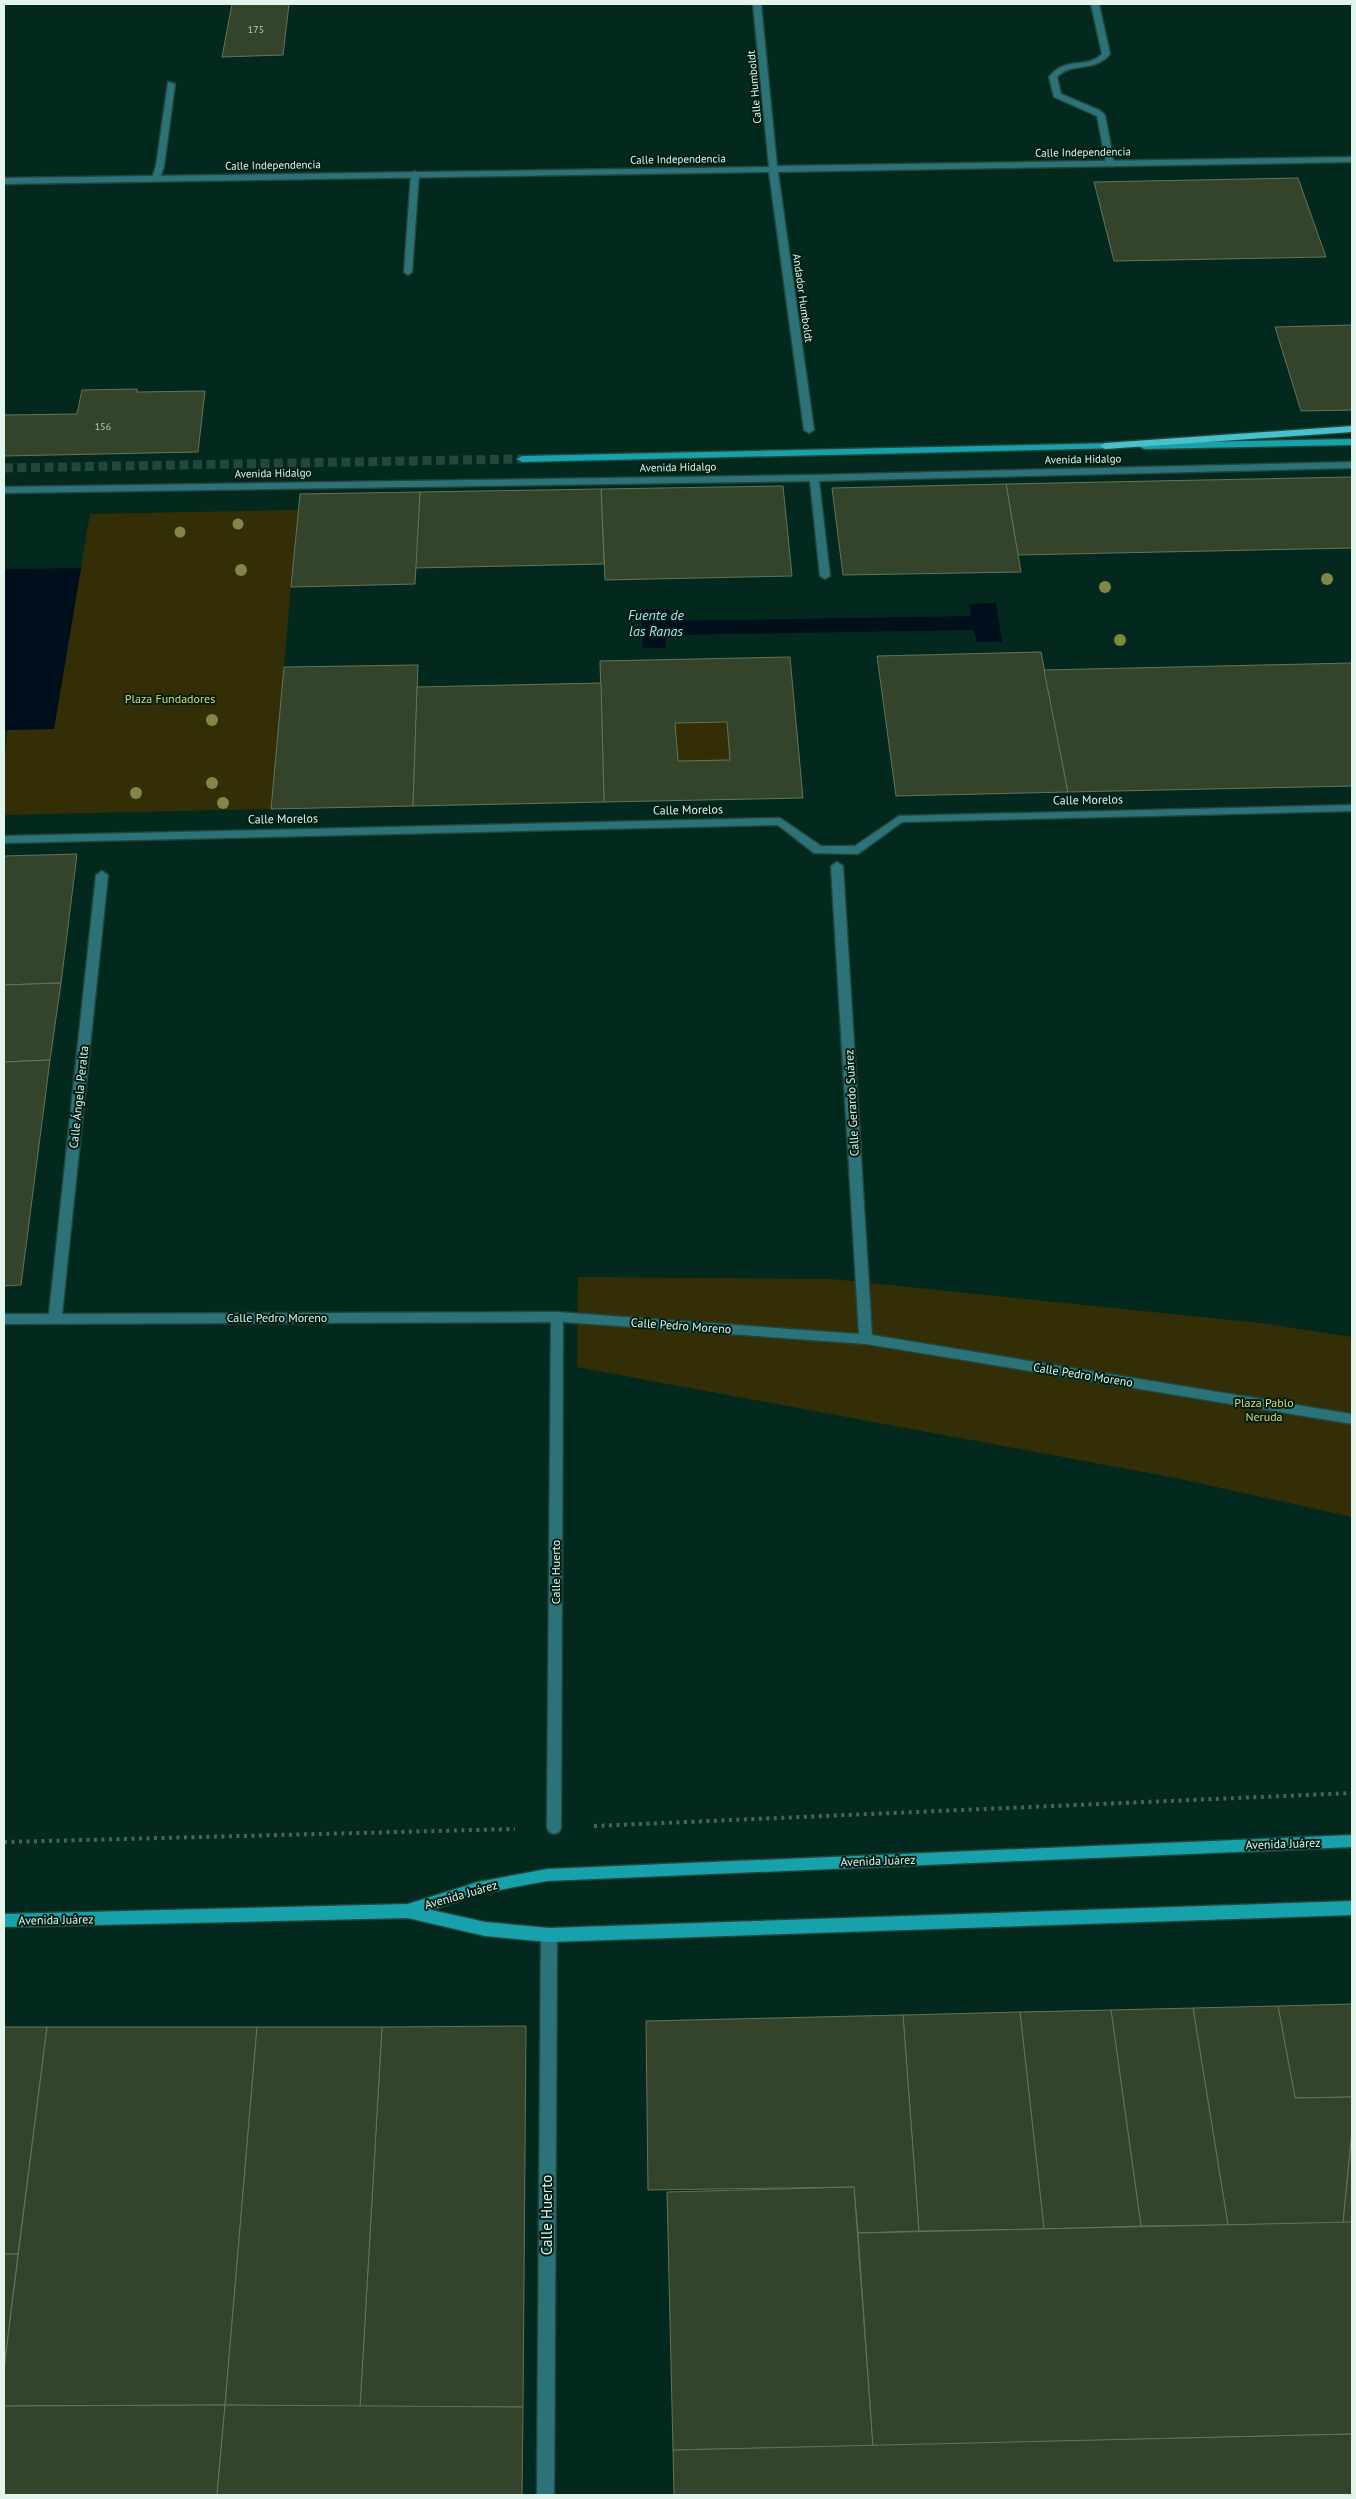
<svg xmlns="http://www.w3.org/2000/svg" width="1356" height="2499" font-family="'PT Sans',sans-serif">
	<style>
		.green { fill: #342e07 }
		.water { fill: #000f1c }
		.building { fill: #34442b; stroke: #637459; fill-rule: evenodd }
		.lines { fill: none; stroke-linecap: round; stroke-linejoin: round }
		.secondary-tunnel { stroke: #24473c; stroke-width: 9; stroke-dasharray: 9 4.5; stroke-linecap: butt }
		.lane-casing { stroke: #22453a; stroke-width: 3 }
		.street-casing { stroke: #22453a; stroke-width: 3 }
		.secondary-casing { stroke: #22453a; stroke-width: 3 }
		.primary-casing { stroke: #22453a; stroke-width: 3 }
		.path { stroke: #46665c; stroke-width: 4; stroke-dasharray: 3 4.5; stroke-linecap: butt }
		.lane { fill: #2b7379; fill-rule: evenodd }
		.street { fill: #2b7379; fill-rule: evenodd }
		.secondary { fill: #16a1ab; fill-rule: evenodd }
		.primary { fill: #47c1cb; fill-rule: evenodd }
		.tree { fill: #808749 }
		.labels { text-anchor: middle; stroke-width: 4; stroke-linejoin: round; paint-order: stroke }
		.number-label { font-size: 10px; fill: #b6c9bc }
		.far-street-label { font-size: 11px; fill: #e1f5ed; stroke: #001f14 }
		.park-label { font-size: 12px; fill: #e6d56d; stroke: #001f14 }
		.street-label { font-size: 12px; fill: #e1f5ed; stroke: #001f14 }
		.water-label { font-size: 14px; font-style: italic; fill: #b8ddf5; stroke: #001f14 }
		.near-street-label { font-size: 15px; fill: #e1f5ed; stroke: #001f14 }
	</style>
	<rect width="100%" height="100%" fill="#03281d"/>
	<g class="green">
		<path d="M298,510l-27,299 -267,6v-60l4,-25 46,-1 36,-215z"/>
		<path d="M727,722l3,38 -52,1 -3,-38z"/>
		<path d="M578,1277l253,2 429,44 92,14v180l-176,-39 -599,-111z"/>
	</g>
	<g class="water">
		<path d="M81,568l-27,161 -50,1v-161z"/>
		<path d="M996,603l6,39h-25l-3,-12 -308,5v13h-23l-2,-39h28l1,12 301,-5 -2,-12z"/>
	</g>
	<g class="building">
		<path d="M232,4h57l-6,51 -61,2z"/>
		<path d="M1298,178l28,79 -212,4 -20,-79z"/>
		<path d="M1352,325v85l-51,1 -26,-84z"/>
		<path d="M137,389v3l68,-1 -7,61 -194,4v-41l73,-1 5,-24z"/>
		<path d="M1352,477v71l-334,7 -12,-71z"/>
		<path d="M1006,484l15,88 -178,3 -11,-87z"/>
		<path d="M783,486l9,90 -187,4 -4,-91z"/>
		<path d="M601,489l3,75 -189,4 5,-76z"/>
		<path d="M420,492l-5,92 -124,3 9,-93z"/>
		<path d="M1041,652l27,140 -172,4 -19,-140z"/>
		<path d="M790,657l13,141 -199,4 -4,-141zM727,722l3,38 -52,1 -3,-38z"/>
		<path d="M1352,663v123l-284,6 -24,-122z"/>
		<path d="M418,665l-5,141 -142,3 13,-142z"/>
		<path d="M601,683l3,119 -191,4 4,-119z"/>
		<path d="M77,854l-16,129 -57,2v-129z"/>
		<path d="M61,983l-11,77 -46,2v-77z"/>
		<path d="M50,1060l-29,225 -17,1v-224z"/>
		<path d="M1352,2004v93l-57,1 -17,-92z"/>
		<path d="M1278,2006l17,92 57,-1v34l-9,92 -115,2 -35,-217z"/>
		<path d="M1193,2008l35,217 -87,1 -30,-216z"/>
		<path d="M1111,2010l30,216 -97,3 -24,-217z"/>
		<path d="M1020,2012l24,217 -125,2 -16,-216z"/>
		<path d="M903,2015l16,216 -61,2 -4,-46 -206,3 -2,-169z"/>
		<path d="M526,2026l-3,381h-163l22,-380z"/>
		<path d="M4,2027h43l-29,227h-14z"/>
		<path d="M47,2027h210l-32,378 -221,1v-38z"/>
		<path d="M257,2027h125l-22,380 -135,-2z"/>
		<path d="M1352,2131v91l-9,1z"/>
		<path d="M854,2187l19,259 -200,4 -6,-258z"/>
		<path d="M1352,2222v212l-479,12 -15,-213z"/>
		<path d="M4,2254h14l-14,114z"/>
		<path d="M225,2405l-8,90h-213v-89z"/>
		<path d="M225,2405l298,2 -1,88h-305z"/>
		<path d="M1352,2434v61h-678l-1,-45z"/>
	</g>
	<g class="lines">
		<path class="secondary-tunnel" d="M4,468l518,-9"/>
		<g class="lane-casing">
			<g id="lane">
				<path d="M1091,4h8l11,50c-15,19 -37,7 -53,23l4,17 38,16 6,5 9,48 -4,3 -4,-3 -9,-47 -43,-19 -5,-20c18,-22 36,-7 53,-23z"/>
				<path d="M168,82l7,2 -11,82 -4,12 -4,3 -4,-3 4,-12z"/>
				<path d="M415,171l4,3 -7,98 -4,3 -4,-3 7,-98z"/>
			</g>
		</g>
		<g class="street-casing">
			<g id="street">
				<path d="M753,4h8l16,162 575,-9v5l-574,10 36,258 -5,3 -5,-3 -35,-258 -765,12v-6l765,-11z"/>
				<path d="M1352,462v6l-533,13 11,95 -5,3 -5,-3 -10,-95 -806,12v-6l810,-12z"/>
				<path d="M1352,805v6l-450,11 -44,32 -44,-1 -36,-28 -774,18v-7l776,-18 41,28h34l44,-30z"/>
				<path d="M837,862l6,4 29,469 480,79v10l-486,-80 -303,-22 -2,506 -2,4 -5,2 -5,-2 -2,-4 4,-506 -547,2v-10h45l47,-439 6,-4 6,4 -46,439 495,-2 302,22 -28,-468z"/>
				<path d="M549,1928l5,2 3,5 -3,560h-17l4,-560 3,-5z"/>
			</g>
		</g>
		<g class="secondary-casing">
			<g id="secondary">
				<path d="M1352,439v6l-208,4 -5,-3 5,-3z"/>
				<path d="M1117,443l5,3 -2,2 -598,14 -5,-3 5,-3z"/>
				<path d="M1352,1835v12l-805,34 -69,13 -47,16 54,12 64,6 803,-27v14l-803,27 -64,-6 -77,-18 -404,9v-13l404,-10 70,-22 69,-13z"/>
			</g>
		</g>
		<g class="primary-casing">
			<path id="primary" d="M1352,426v6l-247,17 -5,-3 5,-3z"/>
		</g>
		<g class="path">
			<path d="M594,1826l758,-33"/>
			<path d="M4,1842l511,-13"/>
		</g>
		<use href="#lane" class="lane"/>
		<use href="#street" class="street"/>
		<use href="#secondary" class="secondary"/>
		<use href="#primary" class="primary"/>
	</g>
	<g class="tree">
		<circle cx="238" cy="524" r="5.5"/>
		<circle cx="180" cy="532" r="5.5"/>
		<circle cx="241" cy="570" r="6"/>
		<circle cx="1327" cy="579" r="6"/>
		<circle cx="1105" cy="587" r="6"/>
		<circle cx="1120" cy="640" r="6"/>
		<circle cx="212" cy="720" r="6"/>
		<circle cx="212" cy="783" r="6"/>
		<circle cx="136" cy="793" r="6"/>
		<circle cx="223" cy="803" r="6"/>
	</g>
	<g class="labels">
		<g class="number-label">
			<text x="256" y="33">175</text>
			<text x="103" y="430">156</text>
		</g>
		<g class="far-street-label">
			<text transform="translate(754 87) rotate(-95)" y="4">Calle Humboldt</text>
			<text transform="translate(1083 152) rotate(-1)" y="4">Calle Independencia</text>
			<text transform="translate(678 159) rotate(-1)" y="4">Calle Independencia</text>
			<text transform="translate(273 165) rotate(-1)" y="4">Calle Independencia</text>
			<text transform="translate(803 298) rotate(82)" y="4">Andador Humboldt</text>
			<text transform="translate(1083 459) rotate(-1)" y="4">Avenida Hidalgo</text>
			<text transform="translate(678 467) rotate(-1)" y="4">Avenida Hidalgo</text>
			<text transform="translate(273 473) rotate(-1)" y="4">Avenida Hidalgo</text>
		</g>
		<g class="park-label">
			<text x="170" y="703">Plaza Fundadores</text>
			<text x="1264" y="1407">Plaza Pablo<tspan x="1264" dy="14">Neruda</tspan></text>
		</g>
		<g class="street-label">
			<text transform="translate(1088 800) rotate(-1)" y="4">Calle Morelos</text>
			<text transform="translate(688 810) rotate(-1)" y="4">Calle Morelos</text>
			<text transform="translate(283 819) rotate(-1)" y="4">Calle Morelos</text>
			<text transform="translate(79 1097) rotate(-84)" y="4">Calle Ángela Peralta</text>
			<text transform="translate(852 1103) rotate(-93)" y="4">Calle Gerardo Suárez</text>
			<text x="277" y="1322">Calle Pedro Moreno</text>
			<text transform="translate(681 1326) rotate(4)" y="4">Calle Pedro Moreno</text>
			<text transform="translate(1083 1375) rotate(9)" y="4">Calle Pedro Moreno</text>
			<text transform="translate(556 1572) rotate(-90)" y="4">Calle Huerto</text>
			<text transform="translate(1283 1844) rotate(-2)" y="4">Avenida Juárez</text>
			<text transform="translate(878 1861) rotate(-2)" y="4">Avenida Juárez</text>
			<text transform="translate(461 1895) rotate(-16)" y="4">Avenida Juárez</text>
			<text transform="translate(56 1920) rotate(-1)" y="4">Avenida Juárez</text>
		</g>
		<g class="water-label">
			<text x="656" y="620">Fuente de<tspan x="656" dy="16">las Ranas</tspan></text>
		</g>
		<g class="near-street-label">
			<text transform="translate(547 2215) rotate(-90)" y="5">Calle Huerto</text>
		</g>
	</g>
	<rect width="1356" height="2499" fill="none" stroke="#e1f5ed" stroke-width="10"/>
</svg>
